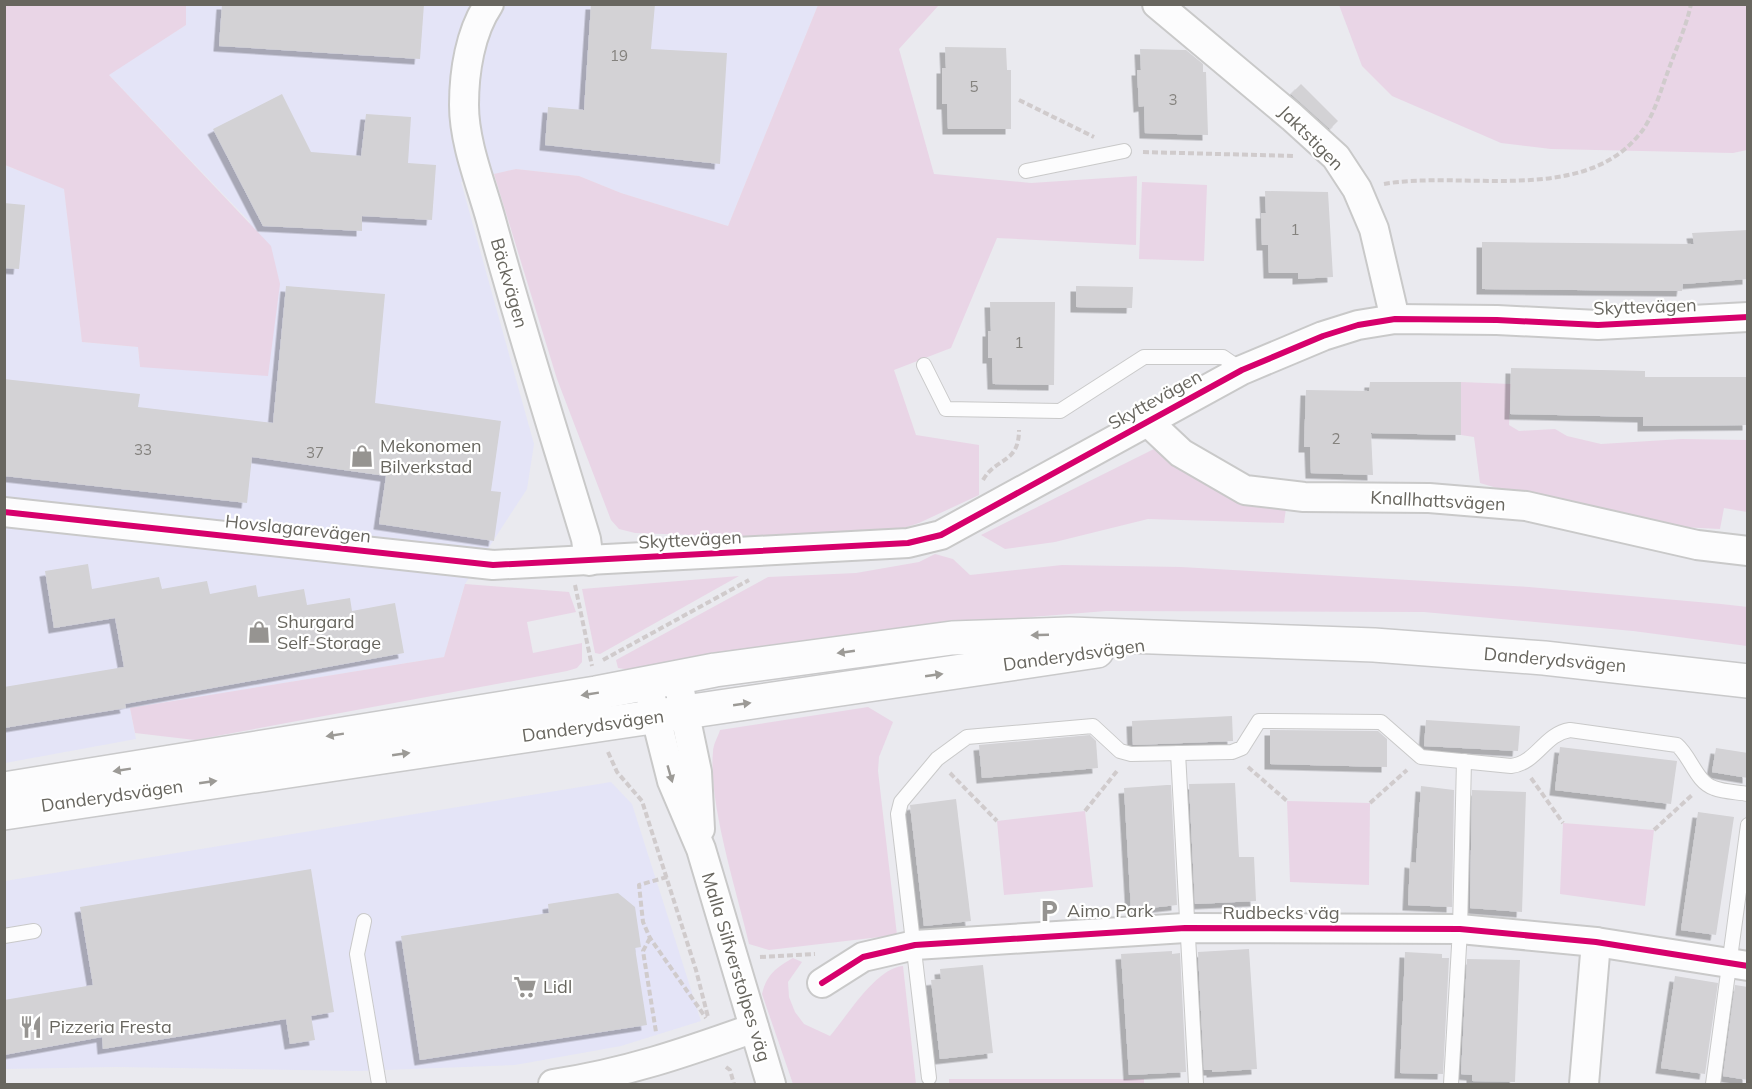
<svg xmlns="http://www.w3.org/2000/svg" width="1752" height="1089" font-family="Mulish,sans-serif">
	<style>
		.commercial { fill: #e4e4f7 }
		.green { fill: #e9d5e6 }
		.building { fill: #d3d2d5; filter: url(#shadow) }
		.lines { fill: none; stroke-linecap: round; stroke-linejoin: round }
		.service-casing { stroke: #c9c9c9; stroke-width: 16 }
		.minor-casing { stroke: #c9c9c9; stroke-width: 32 }
		.secondary-casing { stroke: #c9c9ca; stroke-width: 36 }
		.path { stroke: #d0cbcc; stroke-width: 4; stroke-dasharray: 6 3; stroke-linecap: butt }
		.service { stroke: #fcfcfd; stroke-width: 14 }
		.minor { stroke: #fcfcfd; stroke-width: 28 }
		.secondary { stroke: #fcfcfd; stroke-width: 33 }
		.cycleway-casing { stroke: #fff; stroke-width: 10 }
		.cycleway { stroke: #d6006c; stroke-width: 6 }
		.oneway { fill: #9c9a96 }
		.labels { text-anchor: middle; stroke-width: 4.5; stroke-linejoin: round; paint-order: stroke }
		.number-label { font-size: 15px; fill: #84827e }
		.street-label { font-size: 18px; fill: #68665f; stroke: #fff }
		.poi-label { font-size: 18px; fill: #68665f; stroke: #fff; text-anchor: start }
	</style>
	<defs>
		<filter id="shadow"><feDropShadow dx="-5.5" dy="5.5" stdDeviation="0" flood-color="#0004"/></filter>
	</defs>
	<rect width="100%" height="100%" fill="#eaeaef"/>
	<g class="commercial">
		<path d="M186,5h632l-90,221 -107,-33 -42,-17 -63,-7 -55,13 73,262 -7,45 -62,95 -21,73 -314,51 6,31 -131,24 -1,-598 60,23 18,154 56,5 2,20 110,-145 -142,-148 78,-49z"/>
		<path d="M611,782l21,22 69,217 -80,25 -106,19 -156,6 -243,-4 -111,2v-188z"/>
	</g>
	<g class="green">
		<path d="M4,5h182v20l-77,50 162,171 9,38 -12,92 -128,-9 -2,-20 -56,-5 -18,-153 -59,-24z"/>
		<path d="M818,5h121l-40,44 35,125 97,9 106,-7 -1,69 -139,-7 -46,110 -57,22 22,65 63,10v50l-60,28 -27,9 -142,5 -115,-4 -16,-4 -8,-9 -54,-141 -63,-205 22,-5 63,7 42,17 107,33z"/>
		<path d="M1339,5h408v145l-14,3 -182,-4 -50,-6 -109,-47 -30,-30z"/>
		<path d="M1142,182l65,3 -3,76 -65,-2z"/>
		<path d="M1461,382l50,2 -2,41 10,6 36,-2 12,7 34,8 81,-5 65,1v72l-23,-4 -4,21 -59,-3 -108,-21 -73,-22 -6,-46 -13,-2z"/>
		<path d="M1156,448l130,60 -2,15 -136,-4 -93,23 -50,7 -24,-14z"/>
		<path d="M935,554l18,5 17,16 92,-10 119,2 348,20 192,17 27,3 -1,39 -114,-15 -209,-19 -318,-1 -149,12 -320,48 -19,-3 -2,-8 152,-83 88,-4 63,-11z"/>
		<path d="M739,576l-139,78 -5,-1 -13,-64z"/>
		<path d="M465,584l104,8 7,20 -49,10 6,31 49,-10v19l-5,6 -10,3 -372,69 -60,-7 -5,-25 314,-51z"/>
		<path d="M868,707l25,15 -14,35 -1,14 19,164 -128,15 -20,-6c-12,-52 -41,-141 -36,-192 0,-8 5,-15 7,-22z"/>
		<path d="M1287,801l83,2 -1,82 -79,-3z"/>
		<path d="M1085,811l8,76 -89,8 -7,-74z"/>
		<path d="M1563,823l91,7 -9,76 -85,-12z"/>
		<path d="M793,958l9,4 -14,20 1,15 6,15 9,12 26,12c18,-21 46,-68 73,-70l13,118h-123l-31,-90c5,-20 14,-26 31,-36z"/>
		<rect x="949" y="1079" width="195" height="5"/>
	</g>
	<g class="building">
		<path d="M222,4h202l-4,55 -201,-13z"/>
		<path d="M591,4h64l-4,45 76,4 -7,111 -175,-19 3,-38 36,3z"/>
		<path d="M945,47l61,1 1,22h4v59h-63l-1,-25h-5v-36h4z"/>
		<path d="M1140,49l46,1 17,14v8h3l2,63 -63,-2 -1,-27 -5,1 -2,-37h4z"/>
		<path d="M1301,84l37,37 -8,8 -39,-35z"/>
		<path d="M282,94l29,58 50,4 5,-42 45,3 -3,46 28,2 -4,55 -70,-4v15l-99,-5 -50,-97z"/>
		<path d="M1265,191l63,1 5,85 -35,2v-6h-29l-1,-28h-6l-1,-32h5z"/>
		<path d="M4,203l21,2 -6,64 -15,-1z"/>
		<path d="M1748,230v49l-65,5 -1,7 -200,-2v-47l212,2 -2,-11z"/>
		<path d="M286,286l99,8 -10,109 126,18 -10,70 10,1 -7,49 -115,-17 7,-48 -134,-19 -5,46 -243,-27v-97l136,15 -2,13 135,16z"/>
		<path d="M1076,286l57,1 -1,21 -56,-1z"/>
		<path d="M990,302h65l-1,83 -61,-1 -1,-26h-4v-27h3z"/>
		<path d="M1511,368l134,3v6h103v48l-105,1v-9l-133,-3z"/>
		<path d="M1370,382h91v53l-90,-2 2,42 -62,-2 -1,-26h-6l2,-57 63,1z"/>
		<path d="M88,564l4,25 67,-12 3,12 45,-8 3,13 46,-9 2,12 46,-8 3,16 43,-7 2,13 43,-8 9,50 -279,51 1,4 -122,20v-41l120,-20 -9,-49 -61,10 -9,-57z"/>
		<path d="M1232,716l1,25 -100,4 -1,-24z"/>
		<path d="M1426,720l94,6 -2,25 -94,-5z"/>
		<path d="M1270,730l108,1 9,8v28l-117,-3z"/>
		<path d="M1090,735l6,6 2,27 -116,10 -3,-33z"/>
		<path d="M1560,747l117,14 -6,43 -116,-14z"/>
		<path d="M1716,748l32,5v25l-36,-6z"/>
		<path d="M1235,783l4,74h15l2,44 -61,3 -6,-120z"/>
		<path d="M1167,785h4l6,120 -46,5 -7,-122z"/>
		<path d="M1421,786l33,4 -2,117 -44,-2 2,-43 6,1z"/>
		<path d="M1472,790l54,2 -4,120 -52,-4z"/>
		<path d="M956,799l15,122 -47,5 -14,-121z"/>
		<path d="M1698,812l36,5 -18,118 -35,-5z"/>
		<path d="M311,869l23,143 -23,4 4,24 -25,4 -4,-25 -183,30 -1,-12 -98,18v-55l89,-15 -13,-78z"/>
		<path d="M618,893l17,14 6,40 -6,1 12,77 -227,35 -19,-124 148,-23 -1,-9z"/>
		<path d="M1249,949l8,120 -45,3v-2h-8l-6,-118z"/>
		<path d="M1172,951v3l8,-1 6,119 -57,3 -8,-121z"/>
		<path d="M1405,952l37,2v4h7l-6,116 -43,-1z"/>
		<path d="M1467,959l53,1 -5,122 -43,-1v-6l-11,-1z"/>
		<path d="M983,965l10,88 -53,6 -9,-79 10,-1 -1,-10z"/>
		<path d="M1675,976l43,7 -13,91 -44,-6z"/>
		<path d="M1735,985l13,2v93l-25,-4z"/>
	</g>
	<g class="lines">
		<g class="service-casing">
			<g id="service">
				<path d="M1026,171l98,-20"/>
				<path d="M924,365l22,44 114,2 84,-54h79l19,13"/>
				<path d="M1178,753l18,331"/>
				<path d="M364,921l-7,33 22,130"/>
				<path d="M4,936l30,-5"/>
				<path d="M929,1078l-31,-264 3,-12 36,-43 30,-22 126,-11 27,25 11,3 101,-2 10,-4 17,-27 122,1 40,35 90,9c26,-3 33,-32 59,-36l107,15c14,12 19,37 37,43 10,4 23,4 34,6"/>
				<path d="M1451,1084l9,-155 4,-168"/>
				<path d="M1713,1084l35,-259"/>
			</g>
		</g>
		<g class="minor-casing">
			<g id="minor">
				<path d="M489,4c-19,28 -25,68 -25,101 0,38 17,79 27,115 29,107 63,213 95,319l3,22"/>
				<path d="M1157,4l135,113 44,40 21,32 17,40 21,90"/>
				<path d="M1147,421l34,32 64,37 59,7 125,1 97,8 171,39 51,6"/>
				<path d="M4,512l489,53 415,-22 33,-8 301,-165 81,-34 35,-11 37,-6 102,1 101,5 150,-8"/>
				<path d="M677,677l20,95 3,57"/>
				<path d="M650,694l22,87 29,68 70,235"/>
				<path d="M822,983l41,-26 52,-12 270,-17 275,1 136,13 152,24"/>
				<path d="M553,1084c73,-11 131,-31 201,-56"/>
				<path d="M1584,1084l12,-142"/>
			</g>
		</g>
		<g class="secondary-casing">
			<g id="secondary">
				<path d="M4,789l592,-96 119,-23 237,-32 118,-4 304,11 170,13 204,23"/>
				<path d="M4,813l1093,-162"/>
			</g>
		</g>
		<g class="path">
			<path d="M1019,100l75,37"/>
			<path d="M1143,152l152,4"/>
			<path d="M1384,184c78,-14 196,21 254,-48 15,-17 21,-41 29,-62 8,-23 19,-46 24,-70"/>
			<path d="M983,480c13,-23 36,-16 36,-50"/>
			<path d="M575,585l17,81"/>
			<path d="M603,660l146,-80"/>
			<path d="M608,752l9,20 25,29 54,169 12,47"/>
			<path d="M1248,767l39,34"/>
			<path d="M950,773l47,48"/>
			<path d="M1531,778l32,45"/>
			<path d="M1370,803l37,-33"/>
			<path d="M1085,811l32,-40"/>
			<path d="M1654,830l38,-35"/>
			<path d="M667,877l-28,8 4,37 7,16 56,80"/>
			<path d="M650,938l-7,13 13,81"/>
			<path d="M760,957l55,-3"/>
			<path d="M726,1067l4,3 4,14"/>
		</g>
		<use href="#service" class="service"/>
		<use href="#minor" class="minor"/>
		<use href="#secondary" class="secondary"/>
		<g class="cycleway-casing">
			<g id="cycleway">
				<path d="M4,512l489,53 415,-22 33,-8 301,-165 81,-34 35,-11 37,-6 102,1 101,5 150,-8"/>
				<path d="M822,983l41,-26 52,-12 270,-17 275,1 136,13 152,24"/>
			</g>
		</g>
		<use href="#cycleway" class="cycleway"/>
	</g>
	<defs><path id="oneway-solid" d="M-6-.8H1V-3.2L6.5 0L1 3.2V.8H-6Z" transform="scale(1.5)"/></defs>
	<g class="oneway">
		<use href="#oneway-solid" transform="translate(1040 635) rotate(178)"/>
		<use href="#oneway-solid" transform="translate(846 652) rotate(172)"/>
		<use href="#oneway-solid" transform="translate(934 675) rotate(-8)"/>
		<use href="#oneway-solid" transform="translate(590 694) rotate(171)"/>
		<use href="#oneway-solid" transform="translate(742 704) rotate(-8)"/>
		<use href="#oneway-solid" transform="translate(335 735) rotate(171)"/>
		<use href="#oneway-solid" transform="translate(401 754) rotate(-8)"/>
		<use href="#oneway-solid" transform="translate(122 770) rotate(171)"/>
		<use href="#oneway-solid" transform="translate(670 774) rotate(74)"/>
		<use href="#oneway-solid" transform="translate(208 782) rotate(-8)"/>
	</g>
	<defs>
		<g id="shop-bare" transform="scale(1.8)"><path d="M-5-2.5h2.3a2.7 3.5 0 0 1 5.4 0H5L5.5 6h-11ZM-1.5-2.5h3a1.5 2.3 0 0 0-3 0Z" fill="#969491" stroke="#fff" stroke-width="2.5" paint-order="stroke"/></g>
		<g id="parking-bare" transform="scale(1.8)"><path d="M-3.5-5.5H1a3.5 3.5 0 0 1 0 7H-1V5.5H-3.5ZM-1-3.4V-.6H.8a1.4 1.4 0 0 0 0-2.8Z" fill="#969491" stroke="#fff" stroke-width="2.5" paint-order="stroke"/></g>
		<g id="supermarket-bare" transform="scale(1.8)"><path d="M-6-5.5h2.5l.6 2H6L4.5 2H-2.5L-4.4-4H-6ZM-1.5 3.2a1.3 1.3 0 1 0 .1 0ZM3 3.2a1.3 1.3 0 1 0 .1 0Z" fill="#969491" stroke="#fff" stroke-width="2.5" paint-order="stroke"/></g>
		<g id="restaurant-bare" transform="scale(1.8)"><path d="M-5-6h1v4h1v-4h1v4h1v-4h1v5L-1.5 .5V6h-2V.5L-5-1ZM5-6V6H3V1.5H1.5Q1.5-4 5-6Z" fill="#969491" stroke="#fff" stroke-width="2.5" paint-order="stroke"/></g>
	</defs>
	<g fill-rule="evenodd">
		<use href="#shop-bare" x="362" y="456"/>
		<use href="#shop-bare" x="259" y="632"/>
		<use href="#parking-bare" x="1049" y="911"/>
		<use href="#supermarket-bare" x="525" y="987"/>
		<use href="#restaurant-bare" x="31" y="1027"/>
	</g>
	<g class="labels">
		<g class="number-label">
			<text x="619" y="61">19</text>
			<text x="974" y="92">5</text>
			<text x="1173" y="105">3</text>
			<text x="1295" y="235">1</text>
			<text x="1019" y="348">1</text>
			<text x="1336" y="444">2</text>
			<text x="143" y="455">33</text>
			<text x="315" y="458">37</text>
		</g>
		<g class="street-label">
			<text transform="translate(1311 138) rotate(45)" y="6">Jaktstigen</text>
			<text transform="translate(509 283) rotate(74)" y="6">Bäckvägen</text>
			<text transform="translate(1645 307) rotate(-2)" y="6">Skyttevägen</text>
			<text transform="translate(1155 400) rotate(-29)" y="6">Skyttevägen</text>
			<text transform="translate(1438 501) rotate(3)" y="6">Knallhattsvägen</text>
			<text transform="translate(298 529) rotate(6)" y="6">Hovslagarevägen</text>
			<text transform="translate(690 540) rotate(-3)" y="6">Skyttevägen</text>
			<text transform="translate(1074 655) rotate(-8)" y="6">Danderydsvägen</text>
			<text transform="translate(1555 660) rotate(5)" y="6">Danderydsvägen</text>
			<text transform="translate(593 726) rotate(-8)" y="6">Danderydsvägen</text>
			<text transform="translate(112 796) rotate(-8)" y="6">Danderydsvägen</text>
			<text x="1281" y="919">Rudbecks väg</text>
			<text transform="translate(736 967) rotate(73)" y="6">Malla Silfverstolpes väg</text>
		</g>
		<g class="poi-label">
			<text x="380" y="452">Mekonomen<tspan x="380" dy="21">Bilverkstad</tspan></text>
			<text x="277" y="628">Shurgard<tspan x="277" dy="21">Self-Storage</tspan></text>
			<text x="1067" y="917">Aimo Park</text>
			<text x="543" y="993">Lidl</text>
			<text x="49" y="1033">Pizzeria Fresta</text>
		</g>
	</g>
	<rect width="1752" height="1089" fill="none" stroke="#68665f" stroke-width="12"/>
</svg>
